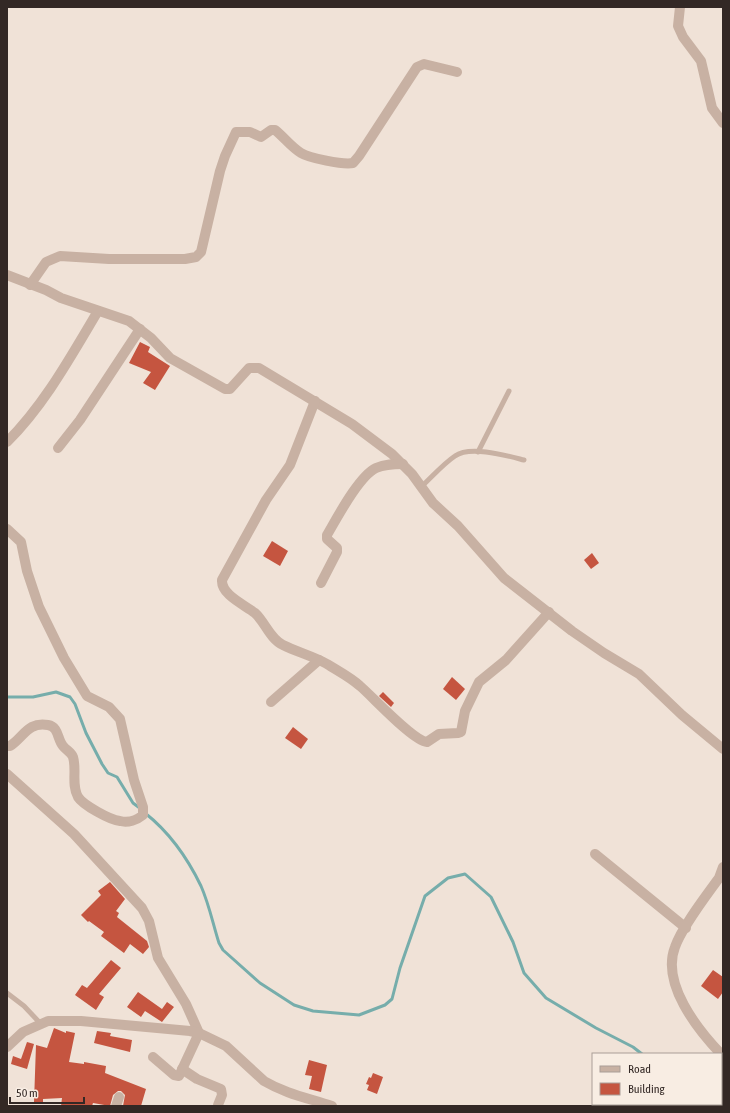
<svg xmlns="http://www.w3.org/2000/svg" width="730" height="1113" font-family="'Asap Condensed',sans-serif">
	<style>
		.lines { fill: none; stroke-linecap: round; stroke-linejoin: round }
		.stream { stroke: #76adab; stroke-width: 3 }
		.building { fill: #c55540 }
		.service { stroke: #c8b1a3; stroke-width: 5 }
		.minor { stroke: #c8b1a3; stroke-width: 10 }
		.tertiary { stroke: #c8b1a3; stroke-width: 10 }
	</style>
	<rect width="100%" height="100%" fill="#f0e2d7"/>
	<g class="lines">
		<g class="stream">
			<path d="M7,697h26l23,-5 14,5 5,7 11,29 16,31 6,9 9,4 16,26 8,6"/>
			<path d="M145,813c24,19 43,46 56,73 8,18 12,38 18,57l4,7 37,33 34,22 19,6 46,4 26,-10 7,-6 8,-31 25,-72 23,-18 17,-4 26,23 22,45 11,31 22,25 50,30 37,19 9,7"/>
			<path d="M691,1104l1,2"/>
		</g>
	</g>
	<g class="building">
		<path d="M140,342l10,5 -2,5 22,14 -15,24 -12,-7 8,-11 -22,-9z"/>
		<path d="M272,541l16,10 -8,15 -17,-10z"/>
		<path d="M592,553l7,10 -8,6 -7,-9z"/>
		<path d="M452,677l13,12 -9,11 -13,-11z"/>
		<path d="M383,692l11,11 -3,4 -12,-11z"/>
		<path d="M293,727l15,12 -7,10 -16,-11z"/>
		<path d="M110,882l15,17 -9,12 3,2 -2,4 30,24 2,6 -6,7 -13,-10 -6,9 -23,-17 3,-4 -15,-11 -1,1 -7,-7 20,-20 -3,-4z"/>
		<path d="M111,960l10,8 -22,26 5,3 -8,13 -21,-15 7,-10 5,3z"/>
		<path d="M713,970l10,7v15l-5,7 -17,-13z"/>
		<path d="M138,992l24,17 5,-7 7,5 -12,15 -17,-11 -4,6 -14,-10z"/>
		<path d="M54,1028l12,5v-2l9,2 -6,29 15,2v-2l22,4 -1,7 41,16 -5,17h-18l2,-11 -4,-4h-3l-5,4 -3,11 -17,-3 -1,3h-31l1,-8 -19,1v3h-9l2,-57 11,3z"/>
		<path d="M97,1031l14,2 -1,3 22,4 -2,12 -36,-9z"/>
		<path d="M27,1042l7,2 -7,25 -16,-5 2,-8 8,3z"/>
		<path d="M309,1060l18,5 -6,27 -12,-3 3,-13 -7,-1z"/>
		<path d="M373,1073l10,4 -6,17 -10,-4 2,-5 -3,-1 3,-7 2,1z"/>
	</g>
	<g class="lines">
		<g class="service">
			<path d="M478,452l31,-61"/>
			<path d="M421,487c11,-10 22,-23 34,-31 15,-11 53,0 69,4"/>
			<path d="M7,993l17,13 16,17"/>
		</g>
		<g class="minor">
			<path d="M680,7l-2,19 5,11 18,24 11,47 11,15"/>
			<path d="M7,275l39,15 15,8 68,23 22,17 19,20 55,31h5l19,-21h10l93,56 40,30 20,20 21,29 25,23 46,52 68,53 32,22 35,21 43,41 41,34"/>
			<path d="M30,285l16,-23 14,-6 49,3h76l11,-2 5,-5 19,-81 5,-15 11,-24h14l11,5 10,-7h4c9,7 16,17 26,23 8,5 42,12 52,10l6,-7 58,-89 7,-3 33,8"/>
			<path d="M315,401l-25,64 -24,35 -44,80c-1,15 23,25 33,33 10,9 15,26 28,32 14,7 30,11 44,19 11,7 23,13 33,22 12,10 53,55 67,56l12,-8 19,-1 3,-1 4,-21 14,-29 27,-22 43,-48"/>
			<path d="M7,442c38,-38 64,-86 91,-131"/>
			<path d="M58,448l22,-28 60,-91"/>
			<path d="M7,529l14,13 6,29 12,36 25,51 23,38 22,11 11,12 14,61 9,27v8c-6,5 -15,8 -23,6 -10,-1 -37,-16 -42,-24 -7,-13 -1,-27 -5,-40 -2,-5 -7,-7 -10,-11 -6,-7 -4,-19 -15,-21 -20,-4 -25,13 -38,21h-3"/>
			<path d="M321,583l16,-31v-4l-10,-9v-4c10,-17 32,-59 49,-67 9,-4 18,-4 27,-4"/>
			<path d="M271,702l48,-42"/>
			<path d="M7,774l67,60 68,74 7,13 9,37 28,46 13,29 -20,43 -5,-1 -21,-18"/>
			<path d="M595,854l91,74"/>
			<path d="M721,1054c-24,-25 -60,-71 -46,-107 7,-20 31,-51 44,-69l4,-11"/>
			<path d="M182,1069l15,10 24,10 1,6 -4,10"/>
			<path d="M116,1106l3,-9"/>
		</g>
		<path class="tertiary" d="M7,1047l16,-15 25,-11h33l109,10 9,2 27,13 38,35c22,13 44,17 68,25"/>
	</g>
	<rect width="730" height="1113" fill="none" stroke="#332825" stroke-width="16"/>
	<rect x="592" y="1053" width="130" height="52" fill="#f8ede3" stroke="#a99e97"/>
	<rect x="600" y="1066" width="20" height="6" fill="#c8b1a3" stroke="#a99e97"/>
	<text x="628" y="1073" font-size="12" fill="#332825">Road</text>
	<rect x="600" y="1083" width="20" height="12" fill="#c55540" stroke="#a99e97"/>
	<text x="628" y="1093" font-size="12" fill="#332825">Building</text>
	<path d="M10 1097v6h74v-6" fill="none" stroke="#332825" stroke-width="2"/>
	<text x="16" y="1097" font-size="12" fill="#332825" stroke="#f8ede3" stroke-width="3" paint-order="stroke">50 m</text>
</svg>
